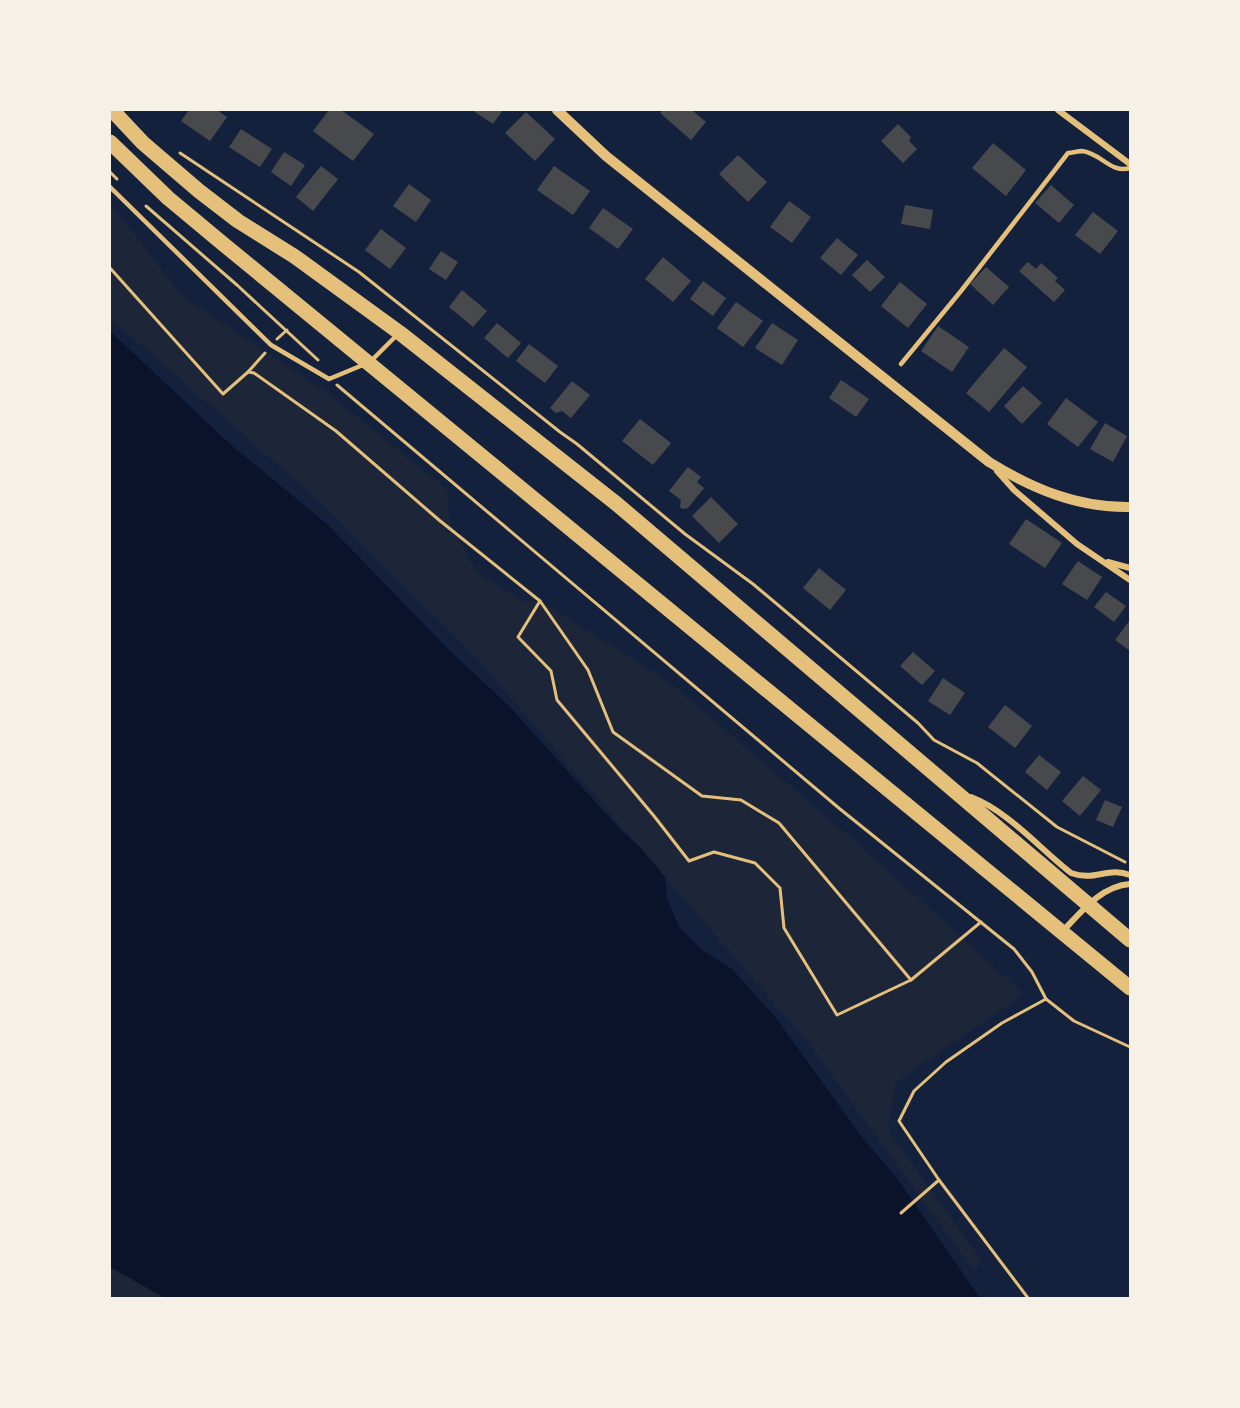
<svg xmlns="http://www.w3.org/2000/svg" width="1240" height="1408" font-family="'DM Sans',sans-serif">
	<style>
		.green { fill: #1d2539 }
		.water { fill: #0b132b }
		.building { fill: #48494c }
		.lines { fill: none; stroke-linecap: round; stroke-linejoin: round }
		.path { stroke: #e5c07b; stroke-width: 3 }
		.service { stroke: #e5c07b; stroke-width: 4.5 }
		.minor { stroke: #e5c07b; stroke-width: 6 }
		.tertiary { stroke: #e5c07b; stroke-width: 10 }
		.trunk { stroke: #e5c07b; stroke-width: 15 }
	</style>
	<rect width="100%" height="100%" fill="#14213d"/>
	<g class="green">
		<path d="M110,202l71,93 144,96 122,98 3,33 28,52 45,27h17l132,83 192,165 160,145 -128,88 -8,48 94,131 -8,10 -164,-226 -337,-391 -169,-166 -194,-170z"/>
		<path d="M110,1267l55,31h-55z"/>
	</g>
	<path class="water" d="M110,331l120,113 97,80 123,127 57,53 112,124 22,20 24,29 2,22 12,28 23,23 30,19 44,49 85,118 35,41 84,121h-815l-55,-31z"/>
	<g class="building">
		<path d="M189,110h28l10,7 -17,24 -29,-20z"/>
		<path d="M329,110h12l33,24 -21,27 -40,-30z"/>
		<path d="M472,110h31l-10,14z"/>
		<path d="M663,110h29l14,12 -15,18 -31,-27z"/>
		<path d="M526,112l29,27 -20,22 -30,-28z"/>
		<path d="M898,124l13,13 -2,4 8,8 -14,14 -22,-22z"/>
		<path d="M241,129l31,20 -12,18 -31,-20z"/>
		<path d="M993,143l33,27 -20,26 -34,-28z"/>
		<path d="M284,152l21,13 -14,21 -20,-14z"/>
		<path d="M738,155l29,27 -19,20 -29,-28z"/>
		<path d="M321,166l17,13 -25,32 -17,-14z"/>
		<path d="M554,166l36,25 -17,24 -36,-25z"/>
		<path d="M409,184l22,16 -15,22 -23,-16z"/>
		<path d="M1051,185l23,20 -15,18 -24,-20z"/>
		<path d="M789,201l22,16 -19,26 -22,-16z"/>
		<path d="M905,205l28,5 -3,19 -29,-5z"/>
		<path d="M603,208l30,21 -15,20 -29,-21z"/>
		<path d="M1093,212l25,19 -18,23 -25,-19z"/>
		<path d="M381,229l25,19 -16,21 -25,-19z"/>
		<path d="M837,238l21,17 -17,20 -21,-17z"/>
		<path d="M441,251l17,11 -12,18 -17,-11z"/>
		<path d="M663,257l28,24 -18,21 -28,-23z"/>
		<path d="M867,260l18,17 -15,15 -18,-17z"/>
		<path d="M1028,262l8,7 5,-6 17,15 -3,3 10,9 -11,12 -35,-31z"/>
		<path d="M986,267l23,20 -16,18 -23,-21z"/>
		<path d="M703,281l23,17 -13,18 -23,-17z"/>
		<path d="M900,282l27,22 -19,24 -27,-22z"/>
		<path d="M462,290l25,21 -14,16 -24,-20z"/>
		<path d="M736,302l27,19 -20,26 -26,-19z"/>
		<path d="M497,323l24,20 -13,15 -24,-20z"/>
		<path d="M772,323l26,17 -16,25 -27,-17z"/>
		<path d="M938,326l31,21 -17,25 -31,-21z"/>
		<path d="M529,344l29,22 -13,17 -29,-22z"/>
		<path d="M1004,348l23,19 -38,45 -23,-19z"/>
		<path d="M841,380l28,19 -13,18 -27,-19z"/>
		<path d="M572,381l18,14 -19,23 -9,-7 -6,2 -6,-5z"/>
		<path d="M1023,386l19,17 -20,21 -18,-18z"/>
		<path d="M1066,398l32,24 -20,25 -31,-23z"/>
		<path d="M640,419l31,24 -18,22 -31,-24z"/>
		<path d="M1105,423l22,13 -14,26 -23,-13z"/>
		<path d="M688,467l13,10 -4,5 7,6 -16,20 -5,1 -3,-2 1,-7 -12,-9z"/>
		<path d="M711,497l27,27 -19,19 -27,-27z"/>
		<path d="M1026,519l36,24 -17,25 -36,-24z"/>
		<path d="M1078,561l24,16 -15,23 -25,-16z"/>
		<path d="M819,568l27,22 -16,20 -27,-22z"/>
		<path d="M1106,592l20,14 -12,16 -20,-15z"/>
		<path d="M1130,620v31l-15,-11z"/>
		<path d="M913,652l22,19 -13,14 -22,-19z"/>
		<path d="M943,678l22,15 -15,22 -22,-14z"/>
		<path d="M1005,705l27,21 -17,22 -27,-21z"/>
		<path d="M1039,755l22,17 -14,18 -22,-18z"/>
		<path d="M1083,776l18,14 -21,26 -18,-15z"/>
		<path d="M1105,800l17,7 -9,20 -17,-7z"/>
	</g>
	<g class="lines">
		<g class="path">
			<path d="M180,153l179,119 201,160 17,12 108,90 68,50 165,139 16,17 43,23 80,64 68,35"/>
			<path d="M110,172l7,7"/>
			<path d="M146,206l91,79 81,75"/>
			<path d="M110,268l113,126 25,-22 17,-19"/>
			<path d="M277,339l10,-9"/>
			<path d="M248,372l6,1 82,58 103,89 101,81 48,69 25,62 89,64 39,4 38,23 132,157"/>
			<path d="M337,385l503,424 174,140 18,23 14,27 28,22 56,26"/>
			<path d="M540,601l-22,36 33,34 6,29 97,116 35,45 25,-9 41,11 25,25 4,40 53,87 74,-35 70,-58"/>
			<path d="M901,1213l38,-33"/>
			<path d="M1028,1298l-89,-118 -40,-59 15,-30 32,-29 56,-39 44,-24"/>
		</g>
		<g class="service">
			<path d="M110,187l161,158 58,34 41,-17 28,-28"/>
			<path d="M901,364l60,-73 107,-138c4,0 10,-2 14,-2 19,2 29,23 48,17"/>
		</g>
		<g class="minor">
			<path d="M1058,110l72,54"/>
			<path d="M997,471l17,19 63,54 53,36"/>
			<path d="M1108,562l22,6"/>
			<path d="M971,797c37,14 69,52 100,76 24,9 37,-7 59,2"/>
			<path d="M1062,932c19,-20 39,-46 68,-48"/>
		</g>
		<path class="tertiary" d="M557,110l49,46 383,306c44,27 89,46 141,45"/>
		<g class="trunk">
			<path d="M112,110l31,33 56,48 39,30 56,35 106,77 218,172 512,435"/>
			<path d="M110,142l58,56 54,45 908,745"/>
		</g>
	</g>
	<rect width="1240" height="1408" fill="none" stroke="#f6f1e7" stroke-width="222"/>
</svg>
